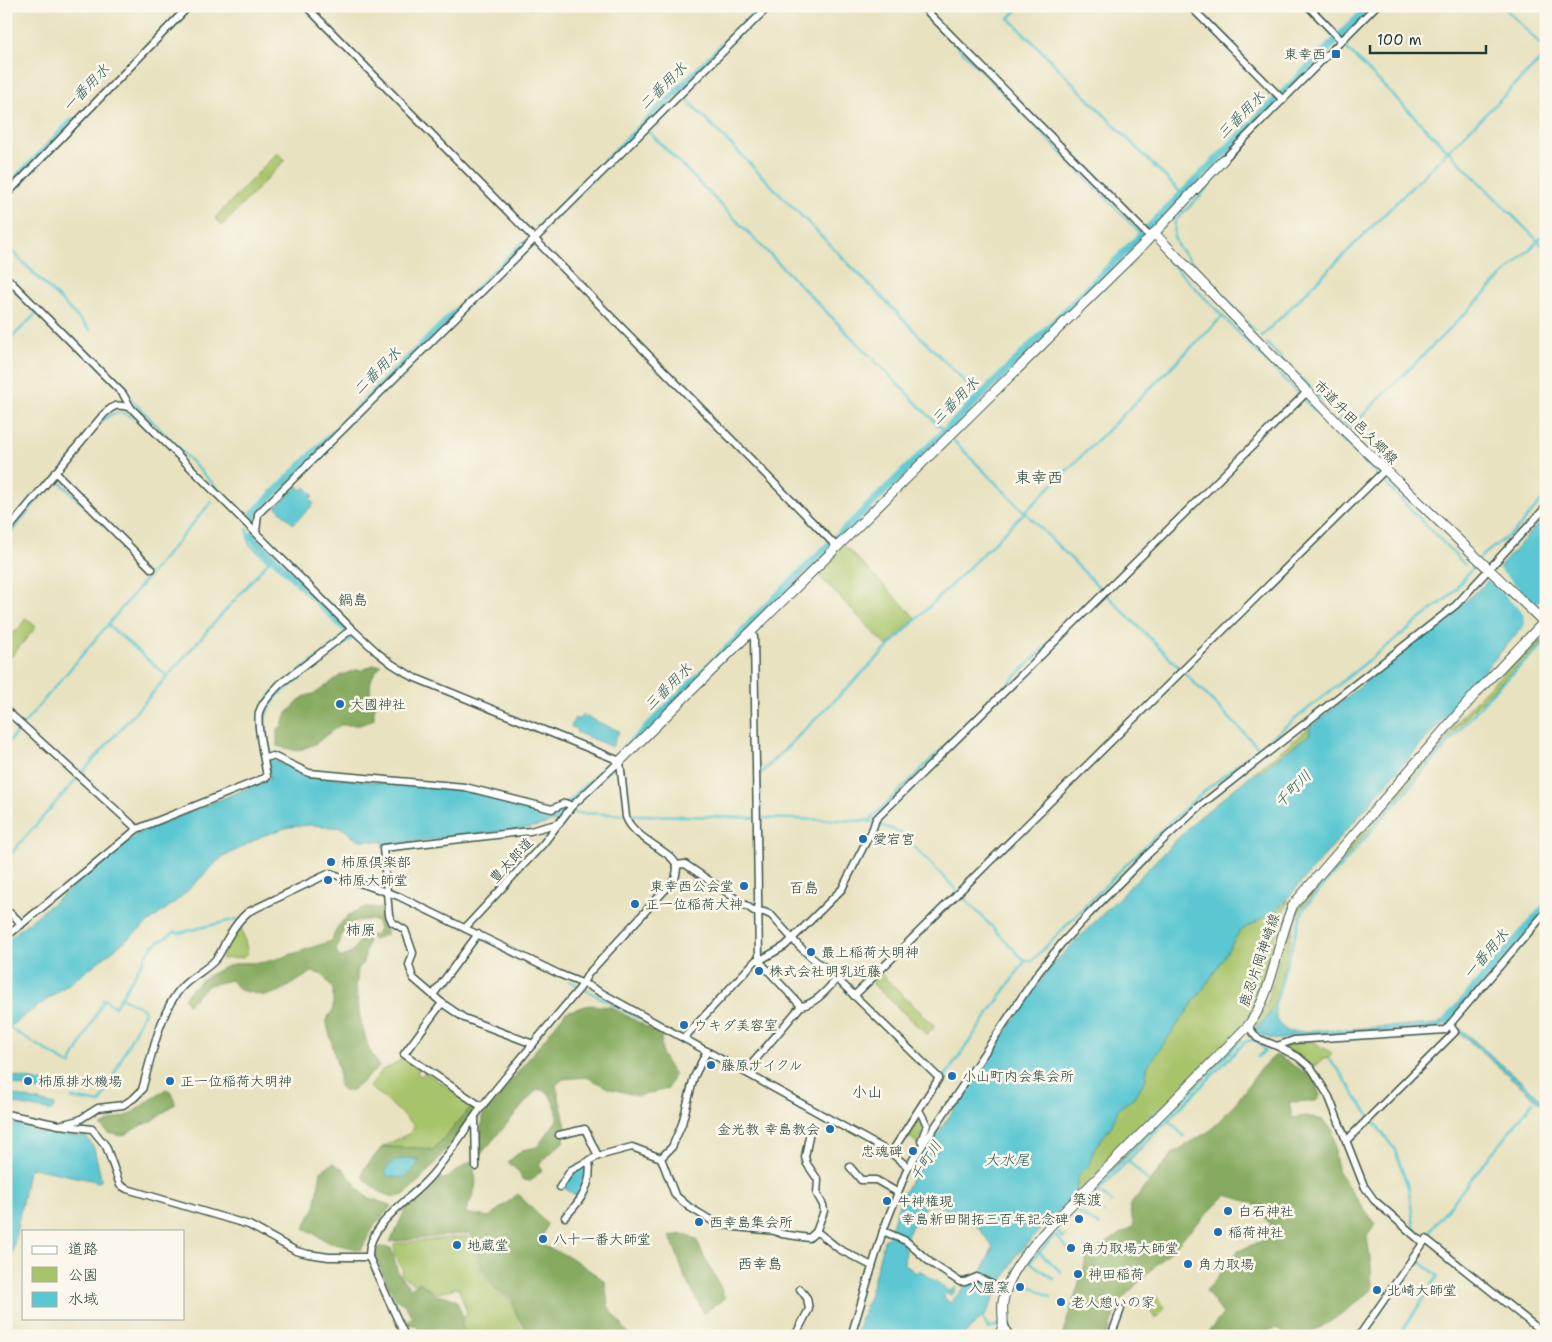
<svg xmlns="http://www.w3.org/2000/svg" width="1552" height="1342" font-family="'Shantell Sans','Klee One',sans-serif">
	<style>
		.green { fill: #a8c46a; stroke: #64804f }
		.forest { fill: #86aa5e; stroke: #527449; fill-rule: evenodd }
		.water { fill: #5bc7d2; stroke: #3d8283; fill-rule: evenodd }
		.pier { fill: #e8e2c0 }
		.lines { fill: none; stroke-linecap: round; stroke-linejoin: round }
		.stream { stroke: #5bc7d2; stroke-width: 2.5 }
		.canal { stroke: #5bc7d2; stroke-width: 8 }
		.street-casing { stroke: #3d5649; stroke-width: 9 }
		.secondary-casing { stroke: #3d5649; stroke-width: 11 }
		.street { stroke: #fff; stroke-width: 6 }
		.secondary { stroke: #fff; stroke-width: 9 }
		.poi-dot { fill: #1f6fb2; stroke: #fbf7ec; stroke-width: 2 }
		.labels { text-anchor: middle; stroke-width: 5; stroke-linejoin: round; paint-order: stroke }
		.poi-label { font-size: 14px; fill: #1f3d34; stroke: #fbf7ec; text-anchor: start }
		.street-label { font-size: 14px; fill: #1f3d34; stroke: #fbf7ec }
		.water-label { font-size: 15px; font-style: italic; fill: #2e605c; stroke: #fbf7ec }
		.neighbourhood-label { font-size: 15px; fill: #1f3d34; stroke: #fbf7ec }
		.quarter-label { font-size: 16px; fill: #1f3d34; stroke: #fbf7ec }
	</style>
	<rect width="100%" height="100%" fill="#fbf7ec"/>
	<filter id="ink" filterUnits="userSpaceOnUse"><feTurbulence type="fractalNoise" baseFrequency=".02" numOctaves="2"/><feDisplacementMap in="SourceGraphic" scale="10" xChannelSelector="R" yChannelSelector="G"/><feConvolveMatrix kernelMatrix="1 2 1 2 8 2 1 2 1" color-interpolation-filters="sRGB"/></filter>
	<filter id="wash" filterUnits="userSpaceOnUse"><feTurbulence type="fractalNoise" baseFrequency=".0096" numOctaves="4" result="noise"/><feDisplacementMap in="SourceGraphic" scale="20" xChannelSelector="R" yChannelSelector="G"/><feGaussianBlur stdDeviation="1.12" result="paint"/><feColorMatrix in="noise" values="0 0 0 0 0 0 0 0 0 0 0 0 0 0 0 0 0 1.4 0 .05"/><feComposite in="paint" operator="in"/></filter>
	<g filter="url(#wash)">
		<rect width="100%" height="100%" fill="#e8e2c0"/>
		<g class="green">
			<path d="M277,153l8,7 -63,66 -7,-8z"/>
			<path d="M844,545l72,73 -29,28 -71,-73z"/>
			<path d="M26,618l10,9 -30,36v-37l7,6h3z"/>
			<path d="M1541,641h3l-66,63 -177,204c-17,28 -16,105 -45,119v-4l12,-23 21,-78 10,-19 176,-202 57,-57z"/>
			<path d="M1310,727v7l-51,39 -7,1z"/>
			<path d="M1285,900l3,1c-19,41 -20,84 -44,124l-178,179 10,-13 2,-15 11,-11 5,-16 18,-24 6,-16 15,-11 13,-19 1,-12 61,-85 32,-51 38,-22z"/>
			<path d="M240,923l8,30 -4,4 -22,2 -1,-2z"/>
			<path d="M880,973l55,53 -8,9 -56,-53z"/>
			<path d="M1241,1037l1,2 -198,201v-4z"/>
			<path d="M1312,1041l20,12 -3,5 -5,1 -11,8 -28,-19v-4z"/>
			<path d="M404,1057l15,11 -2,6 4,2 4,-4 48,33 -40,45 -11,-2 -40,-1 28,-14 5,-7 -34,-31 -12,-8 13,-17 10,-4z"/>
			<path d="M919,1114c8,11 4,19 -1,30l-12,-10z"/>
			<path d="M467,1236l15,36 15,20 12,6 10,22 -2,2 10,12 4,2h-62l-8,-12 6,-12 -9,-25 -22,7 -17,-12 -5,2 -13,-9 2,-6 -8,-13 -1,-12z"/>
			<path d="M1156,1296l9,12 -9,11 -11,-14z"/>
		</g>
		<g class="forest">
			<path d="M373,665h8c-10,12 -12,15 -10,31l7,2 -4,12v9l-14,6h-20l-25,19 -18,7 -20,-5v-16l4,-3 6,-14 16,-16 13,-4 25,-18 15,-5h7z"/>
			<path d="M370,907l11,1 6,26 -14,6 -3,-4 6,-2 3,-4 -2,-8c-12,-5 -28,-1 -35,12 -2,5 -3,11 -6,15l3,8c11,-1 15,-6 20,-16l7,-3 2,3 -5,22 -5,6 -2,19 4,31 9,30 10,18 -25,22 -8,3 -7,-6v-14l-13,-52 7,-10v-21l-10,-14 -11,-3 -31,19 -16,5 -26,-6 -8,-10 -22,5 -21,19 -4,-6c12,-17 33,-30 54,-35 9,-1 18,1 27,-1 22,-5 44,-14 66,-21 8,-18 17,-31 39,-34z"/>
			<path d="M589,1005l22,2 50,28 1,20 12,20 -6,14 -30,7 -30,-8 -21,-11 -24,2 -7,6 10,42 -2,14 -25,23 3,6 -11,11 -9,-1 -3,-8 -11,-10 14,-12 15,-3 20,-27v-10l-9,-18 -11,-3 -57,66 2,-38 84,-105z"/>
			<path d="M1276,1055l38,23 6,18 -4,5 -27,1 3,16 15,-2 16,4 10,10 4,40 21,31 18,23 -9,12 4,30 1,24c-19,15 -61,52 -85,45 -3,-1 -7,-5 -10,-7l-27,8h-45l18,-22 -17,-23 32,-40 26,-11 6,-16 -17,-21 -27,-8 -109,109 -10,32h-45l26,-82 46,-28 -5,-20 44,-53 38,-23 26,-29 25,-34z"/>
			<path d="M166,1089l6,3 3,12 -24,18 -9,3 -20,11 -14,-3 -7,-7 11,-6 17,-5z"/>
			<path d="M473,1105l3,4c-19,25 -37,52 -59,74 -4,3 -8,8 -12,11 -15,9 -34,-7 -43,-18l2,-7 18,-22 41,1 10,2zM415,1158l5,2c-9,16 -15,20 -33,15l13,-16z"/>
			<path d="M471,1161c9,24 4,30 -6,52l24,4 29,-23 29,30 -8,20 31,13 35,24 3,25 22,30h-97c-13,-8 -17,-25 -22,-39l-14,-7 -14,-20 -14,-37 -79,9 19,-40 26,-24 10,1z"/>
			<path d="M333,1163l11,7 21,26 27,10 -16,17 -15,27 -31,-7 -26,-15 11,-21 6,-36z"/>
			<path d="M683,1234l13,5c8,21 21,38 29,59l-21,15 -19,-35 -7,-21 -8,-21z"/>
			<path d="M379,1247l12,1 7,25 12,15 10,-5 16,13h10l10,4 7,17 -2,9 6,10h-44l-7,-11h-9l-1,-4 7,-4 -9,-13 -9,-5 -20,-42z"/>
		</g>
		<g class="water">
			<path d="M298,486l4,4 3,-3 8,8 -3,4 4,5 -21,20 -17,-17z"/>
			<path d="M1546,515v85l-268,309 -38,22 -32,51 -61,85 -1,12 -13,19 -15,11 -6,16 -18,24 -5,16 -11,11 -2,15 -10,13 -18,17 -33,36 -29,57 -24,22h-107l15,-42 14,-54 4,-3 13,-38 23,-45 125,-186 145,-146 58,-48 7,-2 51,-38v-7l172,-140zM927,1205h11l39,21 16,21 -15,33 -13,7 -15,16 -7,-7 3,-3 5,2 4,-3 1,-5 -6,4 -31,-21 -3,3 -12,-9 1,-16 -2,-3 9,-19z"/>
			<path d="M582,715l37,16 -7,16 -36,-15 1,-3 -6,-2 4,-9 4,2z"/>
			<path d="M273,760l38,16 152,14 90,22 12,-5 3,1 -7,10 -5,3 -26,7 -146,17 -1,-3 -22,-2 -8,-3 -10,-9 -33,-3 -21,2 -27,9 -42,23 -40,39 -100,78 -74,53v-88l131,-107 133,-55 -2,-17z"/>
			<path d="M1274,1009h2c-2,12 4,18 14,23l148,-8 9,-7 99,86v5l-99,-86 -7,6 -21,2 -133,8c-9,3 -17,1 -26,-4l-5,4 -4,-6 10,-7z"/>
			<path d="M9,1075l36,8v9l-33,-8 -2,10 45,11 -3,6 -46,-9v-25z"/>
			<path d="M6,1122l27,6v4l9,2 1,-4 36,7 7,-1 8,12 7,30v3l-4,1 -6,-2 -58,-12 -5,3 -22,115z"/>
			<path d="M407,1158l13,2c-9,16 -14,20 -33,16l-2,-5c5,-10 12,-11 22,-13z"/>
			<path d="M586,1164l1,9 -8,24 -15,-9 10,-16z"/>
		</g>
		<path class="pier" d="M1497,567l33,32 4,3h12v2l-22,26 -3,-2 4,-4 -2,-11 -37,-35z"/>
		<g class="lines">
			<g class="stream">
				<path d="M529,6l2,2"/>
				<path d="M918,6l224,229"/>
				<path d="M1021,6l-12,12 173,176"/>
				<path d="M1503,6l43,44"/>
				<path d="M1344,46l202,203"/>
				<path d="M686,99l294,298"/>
				<path d="M647,130l298,302"/>
				<path d="M1228,163l-28,33 -22,22 -3,4 -1,15 4,10 77,84"/>
				<path d="M6,245l84,85"/>
				<path d="M1163,255l302,310"/>
				<path d="M6,282l31,31 -31,30"/>
				<path d="M1261,337l285,-283"/>
				<path d="M1267,344l82,83"/>
				<path d="M128,396l117,121 8,-1"/>
				<path d="M100,423c12,-11 18,-14 33,-5"/>
				<path d="M1352,426l194,-193"/>
				<path d="M954,441l305,307"/>
				<path d="M61,472l17,-21"/>
				<path d="M56,478l59,58"/>
				<path d="M6,539l49,-61"/>
				<path d="M108,625l59,51"/>
				<path d="M6,745l206,-244"/>
				<path d="M759,764l4,192"/>
				<path d="M759,775l464,-459"/>
				<path d="M570,813l299,8 30,11 3,2 123,127h7c57,-59 113,-118 175,-172l244,-194 31,-39 34,-26 30,-34"/>
				<path d="M869,821l227,-224"/>
				<path d="M6,859l263,-298 -20,-18 -2,-14"/>
				<path d="M569,981l83,44"/>
				<path d="M1273,1012l28,-97 4,-8 184,-211 57,-54"/>
				<path d="M789,1025l15,-16 -1,-3"/>
				<path d="M6,1026l64,39 34,-66 11,8 37,-61 24,-15 3,2 58,-14"/>
				<path d="M1329,1060l11,12 18,28 37,50 14,40 5,37 5,7 6,3 108,-135"/>
				<path d="M935,1091l90,-130"/>
				<path d="M72,1098l28,5 45,-93 -24,-13"/>
				<path d="M1168,1120l16,16"/>
				<path d="M1148,1121l11,-11"/>
				<path d="M38,1133l1,-9"/>
				<path d="M66,1134v-5"/>
				<path d="M1118,1146l26,-21"/>
				<path d="M1128,1160l19,20"/>
				<path d="M1098,1191l14,11"/>
				<path d="M1086,1204l18,9"/>
				<path d="M1081,1208l164,-166 10,-3 10,11 -7,7"/>
				<path d="M1077,1212l22,13"/>
				<path d="M1058,1232l5,6 2,-2"/>
				<path d="M1047,1237l194,-197"/>
				<path d="M1039,1252l22,20"/>
				<path d="M1054,1279l-24,-17 25,-27 16,17"/>
				<path d="M1019,1280l32,17"/>
				<path d="M982,1317l7,12 11,-5"/>
				<path d="M1399,1336l39,-60 -23,-18"/>
			</g>
			<g class="canal">
				<path d="M6,190l66,-68"/>
				<path d="M540,228l223,-222"/>
				<path d="M253,518v-4l271,-270"/>
				<path d="M253,535v3l99,97 -77,59 -11,18 -2,8 5,33 5,9"/>
				<path d="M564,810l178,-176 13,-16 225,-221 390,-391"/>
				<path d="M1447,1020l99,-114"/>
			</g>
		</g>
	</g>
	<g filter="url(#ink)">
		<g class="lines">
			<g class="street-casing">
				<g id="street">
					<path d="M306,6l531,541"/>
					<path d="M922,6l228,231"/>
					<path d="M1190,6l93,94"/>
					<path d="M1308,6l34,35"/>
					<path d="M1224,159l152,-153"/>
					<path d="M6,195l183,-189"/>
					<path d="M6,277l117,117 8,14 221,221 26,24 14,11 21,13 207,84"/>
					<path d="M55,472l97,97"/>
					<path d="M6,532l98,-118c11,-10 13,-10 27,-6"/>
					<path d="M256,532l2,-18 511,-508"/>
					<path d="M6,710l131,119"/>
					<path d="M265,758l8,-2 36,17 156,14 87,22 13,-6 7,3"/>
					<path d="M676,865l9,-1 69,47 10,1 7,3 27,30 14,13 16,12 111,108 -48,75"/>
					<path d="M6,910l11,9 4,6"/>
					<path d="M465,928l78,-84 29,-38 48,-45"/>
					<path d="M6,937l131,-108 130,-52c-2,-14 -11,-51 -8,-64 2,-10 14,-21 21,-29l72,-55"/>
					<path d="M433,995l45,-61"/>
					<path d="M854,996l531,-526"/>
					<path d="M442,1003l-38,51 78,53"/>
					<path d="M801,1006c16,-3 25,-16 36,-27"/>
					<path d="M1248,1026l9,12 20,8 21,11 14,12 17,28 35,89 10,14 49,43"/>
					<path d="M684,1038l72,-78 3,-1 -5,-322 -3,-5"/>
					<path d="M533,1044l-69,-26 -22,-15 -29,-25 -4,-13 4,-12 -8,-23 -13,-8 -3,-7 -6,-67 147,-17 30,-8"/>
					<path d="M1277,1046l17,-6 151,-10 101,-118"/>
					<path d="M707,1051l-13,26 -12,47 -10,23 -11,11 14,37 14,12 25,15 21,5 40,4 7,3 27,4 7,-6 4,2 19,15 33,17"/>
					<path d="M745,1072l56,-66 -39,-42 -3,-5 5,-1 21,-12 57,-57 31,-61 3,-9 431,-427"/>
					<path d="M919,1110l8,15 -6,16"/>
					<path d="M6,1114l53,11 33,4 14,17 14,39 7,4 122,36 47,26 12,3 21,3h40"/>
					<path d="M475,1117l1,50"/>
					<path d="M59,1125l20,-5 19,-12 25,-3 11,-7 8,-8c9,-31 18,-79 39,-102 10,-12 26,-18 35,-29 6,-7 8,-16 13,-23 5,-9 11,-17 19,-24l82,-39 68,23 161,78 30,12 302,167 17,14 -25,64 -32,105"/>
					<path d="M810,1131l-5,26 2,7 11,16 -1,14 6,11 1,6 -8,21"/>
					<path d="M559,1135l26,-6 13,27"/>
					<path d="M1346,1141l109,-109 -5,-7"/>
					<path d="M850,1167l11,13h15l21,12"/>
					<path d="M908,1167l130,-194 24,-30 27,-29 56,-57 56,-52 255,-200 90,-98"/>
					<path d="M560,1187l11,-17 27,-14 34,-9 29,11"/>
					<path d="M565,1217c16,-16 28,-33 24,-57"/>
					<path d="M883,1231l23,10 25,22 29,19h5l12,-5 29,14"/>
					<path d="M1004,1323l5,13"/>
					<path d="M405,1336l-36,-79c-2,-32 41,-57 60,-79 20,-22 36,-49 54,-73 32,-40 64,-78 97,-117l8,-14 87,-95c1,-4 2,-8 2,-12 -3,-16 -43,-27 -51,-50l-6,-56"/>
					<path d="M795,1336l14,-27 -2,-11 -7,-9"/>
					<path d="M1111,1336l10,-27"/>
					<path d="M1359,1336l67,-97 120,96"/>
				</g>
			</g>
			<g class="secondary-casing">
				<g id="secondary">
					<path d="M1154,233l194,201 198,190"/>
					<path d="M620,761l525,-518 79,-84"/>
					<path d="M998,1336c9,-10 3,-22 5,-34 4,-29 28,-54 47,-76l198,-200c26,-35 28,-82 45,-121l184,-213 69,-72"/>
				</g>
			</g>
			<use href="#street" class="street"/>
			<use href="#secondary" class="secondary"/>
		</g>
	</g>
	<g class="poi-dot">
		<rect x="1331" y="49" width="10" height="10" rx="2.5"/>
		<circle cx="340" cy="704" r="5"/>
		<circle cx="863" cy="839" r="5"/>
		<circle cx="331" cy="862" r="5"/>
		<circle cx="328" cy="880" r="5"/>
		<circle cx="744" cy="886" r="5"/>
		<circle cx="635" cy="904" r="5"/>
		<circle cx="811" cy="952" r="5"/>
		<circle cx="759" cy="971" r="5"/>
		<circle cx="684" cy="1025" r="5"/>
		<circle cx="711" cy="1065" r="5"/>
		<circle cx="952" cy="1076" r="5"/>
		<circle cx="28" cy="1081" r="5"/>
		<circle cx="170" cy="1081" r="5"/>
		<circle cx="830" cy="1129" r="5"/>
		<circle cx="913" cy="1151" r="5"/>
		<circle cx="887" cy="1201" r="5"/>
		<circle cx="1228" cy="1211" r="5"/>
		<circle cx="1079" cy="1219" r="5"/>
		<circle cx="699" cy="1222" r="5"/>
		<circle cx="1218" cy="1232" r="5"/>
		<circle cx="543" cy="1239" r="5"/>
		<circle cx="457" cy="1245" r="5"/>
		<circle cx="1071" cy="1248" r="5"/>
		<circle cx="1188" cy="1264" r="5"/>
		<circle cx="1078" cy="1274" r="5"/>
		<circle cx="1020" cy="1287" r="5"/>
		<circle cx="1377" cy="1290" r="5"/>
		<circle cx="1061" cy="1302" r="5"/>
	</g>
	<g class="labels">
		<g class="poi-label">
			<text x="1326" y="59" text-anchor="end">東幸西</text>
			<text x="350" y="709">大國神社</text>
			<text x="873" y="844">愛宕宮</text>
			<text x="341" y="867">柿原倶楽部</text>
			<text x="338" y="885">柿原大師堂</text>
			<text x="734" y="891" text-anchor="end">東幸西公会堂</text>
			<text x="645" y="909">正一位稲荷大神</text>
			<text x="821" y="957">最上稲荷大明神</text>
			<text x="769" y="976">株式会社明乳近藤</text>
			<text x="694" y="1030">ウキダ美容室</text>
			<text x="721" y="1070">藤原サイクル</text>
			<text x="962" y="1081">小山町内会集会所</text>
			<text x="38" y="1086">柿原排水機場</text>
			<text x="180" y="1086">正一位稲荷大明神</text>
			<text x="820" y="1134" text-anchor="end">金光教 幸島教会</text>
			<text x="903" y="1156" text-anchor="end">忠魂碑</text>
			<text x="897" y="1206">牛神権現</text>
			<text x="1238" y="1216">白石神社</text>
			<text x="1069" y="1224" text-anchor="end">幸島新田開拓三百年記念碑</text>
			<text x="709" y="1227">西幸島集会所</text>
			<text x="1228" y="1237">稲荷神社</text>
			<text x="553" y="1244">八十一番大師堂</text>
			<text x="467" y="1250">地蔵堂</text>
			<text x="1081" y="1253">角力取場大師堂</text>
			<text x="1198" y="1269">角力取場</text>
			<text x="1088" y="1279">神田稲荷</text>
			<text x="1010" y="1292" text-anchor="end">入屋窯</text>
			<text x="1387" y="1295">北崎大師堂</text>
			<text x="1071" y="1307">老人憩いの家</text>
		</g>
		<g class="street-label">
			<text transform="translate(1356 422) rotate(45)" y="5">市道升田邑久郷線</text>
			<text transform="translate(511 860) rotate(-47)" y="5">豊太郎道</text>
			<text transform="translate(1259 960) rotate(-71)" y="5">鹿忍片岡神崎線</text>
		</g>
		<g class="water-label">
			<text transform="translate(663 86) rotate(-45)" y="5">二番用水</text>
			<text transform="translate(86 88) rotate(-46)" y="5">一番用水</text>
			<text transform="translate(1241 115) rotate(-45)" y="5">三番用水</text>
			<text transform="translate(377 371) rotate(-45)" y="5">二番用水</text>
			<text transform="translate(955 401) rotate(-45)" y="5">三番用水</text>
			<text transform="translate(668 687) rotate(-45)" y="5">三番用水</text>
			<text transform="translate(1293 789) rotate(-45)" y="5">千町川</text>
			<text transform="translate(1486 954) rotate(-49)" y="5">一番用水</text>
			<text x="1007" y="1165">大水尾</text>
			<text transform="translate(926 1161) rotate(-57)" y="5">千町川</text>
		</g>
		<g class="neighbourhood-label">
			<text x="353" y="605">鍋島</text>
			<text x="804" y="893">百島</text>
			<text x="361" y="935">柿原</text>
			<text x="867" y="1097">小山</text>
			<text x="1087" y="1205">築渡</text>
			<text x="760" y="1269">西幸島</text>
		</g>
		<g class="quarter-label">
			<text x="1039" y="483">東幸西</text>
		</g>
	</g>
	<rect width="1552" height="1342" fill="none" stroke="#fbf7ec" stroke-width="25"/>
	<rect x="22" y="1230" width="162" height="90" fill="#fbf7ec" stroke="#a3ada2"/>
	<rect x="32" y="1246" width="25" height="8" fill="#ffffff" stroke="#a3ada2"/>
	<text x="68" y="1254" font-size="15" fill="#1f3d34">道路</text>
	<rect x="32" y="1267" width="25" height="15" fill="#a8c46a" stroke="#a3ada2"/>
	<text x="68" y="1280" font-size="15" fill="#1f3d34">公園</text>
	<rect x="32" y="1292" width="25" height="15" fill="#5bc7d2" stroke="#a3ada2"/>
	<text x="68" y="1304" font-size="15" fill="#1f3d34">水域</text>
	<path d="M1370 45v8h116v-8" fill="none" stroke="#1f3d34" stroke-width="2.5"/>
	<text x="1377" y="45" font-size="15" fill="#1f3d34" stroke="#fbf7ec" stroke-width="4" paint-order="stroke">100 m</text>
</svg>
